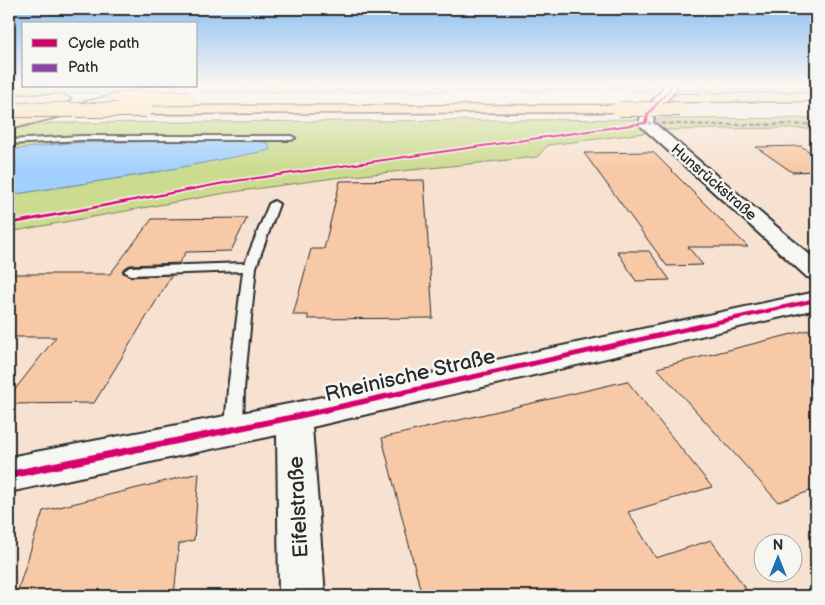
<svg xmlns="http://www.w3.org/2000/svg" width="825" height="605" font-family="'Balsamiq Sans',sans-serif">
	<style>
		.built { fill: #f7e2d1; fill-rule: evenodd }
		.green { fill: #cbdb8f; stroke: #7b835d }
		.water { fill: #a2d0fe; stroke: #728eaa }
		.building { fill: #f8c9a7; stroke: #2b2b2b }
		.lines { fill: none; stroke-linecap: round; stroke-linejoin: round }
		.lane-casing { stroke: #2b2b2b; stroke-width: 4 }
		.street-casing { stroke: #2b2b2b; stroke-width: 4 }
		.primary-casing { stroke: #2b2b2b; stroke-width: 3 }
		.highway-casing { stroke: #2b2b2b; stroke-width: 3 }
		.lane { fill: #f6f6f2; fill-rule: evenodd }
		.street { fill: #f6f6f2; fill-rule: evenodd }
		.primary { fill: #fcdcac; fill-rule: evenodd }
		.highway { fill: #fcdcac; fill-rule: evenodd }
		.highway-bridge-casing { stroke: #2b2b2b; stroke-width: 16; stroke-linecap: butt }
		.highway-bridge { stroke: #fcdcac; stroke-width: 14 }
		.quiet { stroke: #8e44ad; stroke-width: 2.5; stroke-dasharray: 5 2.5; stroke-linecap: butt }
		.cycleway-casing { stroke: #f6f6f2; stroke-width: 3 }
		.cycleway { fill: #d6006c; fill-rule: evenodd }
		.labels { text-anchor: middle; stroke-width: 5; stroke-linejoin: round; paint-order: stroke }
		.far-street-label { font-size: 15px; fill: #2b2b2b; stroke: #f6f6f2 }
		.near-street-label { font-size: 21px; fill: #2b2b2b; stroke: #f6f6f2 }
	</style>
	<rect width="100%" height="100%" fill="#f6ede3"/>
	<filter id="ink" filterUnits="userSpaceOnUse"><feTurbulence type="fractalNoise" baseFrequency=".02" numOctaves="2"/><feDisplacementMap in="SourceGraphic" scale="10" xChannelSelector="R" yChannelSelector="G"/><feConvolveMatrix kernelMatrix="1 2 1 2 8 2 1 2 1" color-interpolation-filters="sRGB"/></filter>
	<g filter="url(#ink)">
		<path class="built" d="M784,128l32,1v467h-807v-364l217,-39 108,-15 203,-21 11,-12 121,-15zM762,542h30v30h-30z"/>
		<g class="green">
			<path d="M9,85l15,1h129l-31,7 -113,1z"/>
			<path d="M258,85h29l5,5 26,-5h18l1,3h90l20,-3h369v2l-18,3 -598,3 15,-6h38z"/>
			<path d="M816,118v11l-32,-1 -115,2 -121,15 -11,12 -203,21 -108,15 -217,39v-37l137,-21 122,-31 -19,-3 -180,3 -60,7v-20l41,-7z"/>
		</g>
		<path class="water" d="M249,140l19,3 2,7 -124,24 -137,21v-45l60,-7z"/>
		<g class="building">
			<path d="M801,146l15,10v15l-24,1 -36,-25z"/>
			<path d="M653,152l95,95h-60l15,18 -36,1 -83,-113z"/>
			<path d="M424,180l9,138 -125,1v-4h-15l18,-66h13l16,-68z"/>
			<path d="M247,218l-16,33 -45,1 -7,11 -49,2 -7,4v4l7,4 42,-2 -78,128 -85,1v-7l47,-60h-47v-63h101l42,-55z"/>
			<path d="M617,251h32l21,29 -34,1z"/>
			<path d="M816,328v161l-38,13 -121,-134z"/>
			<path d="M627,381l85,106 -84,25 28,46 55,-18 40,56h-329l-40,-158z"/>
			<path d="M199,473l-5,67 -15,4 -5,52h-158l27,-85z"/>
		</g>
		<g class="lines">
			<g class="lane-casing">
				<g id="lane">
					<path d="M81,136h210l4,2 -4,2h-210l-72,4v-4z"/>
					<path d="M274,201l5,3 -23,63 -12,122 -1,39 -3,5 -6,3 -6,-3 -3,-5 3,-39 15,-118 -113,4 -6,-4 6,-4 115,-4 24,-59z"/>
				</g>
			</g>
			<g class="street-casing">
				<g id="street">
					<path d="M664,85h12l-1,5 -21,26 -1,6 163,138v19l-9,-2 -166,-151 -2,-3 3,-11 21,-23z"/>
					<path d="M816,292v17l-504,118 13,169h-46l-2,-161 -268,57v-35l285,-54z"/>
				</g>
			</g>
			<g class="primary-casing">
				<path id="primary" d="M154,86h24l-2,3 -167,40v-10z"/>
			</g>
			<g class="highway-casing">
				<g id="highway">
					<path d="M816,93v8l-139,1 -7,-4 7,-4z"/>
					<path d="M9,95h55l7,4 -7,4h-55z"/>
					<path d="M619,105l5,1 2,3 -2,3 -478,2 -5,-1 -2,-3 2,-3 5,-1z"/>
				</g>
			</g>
			<use href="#lane" class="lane"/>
			<use href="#street" class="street"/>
			<use href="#primary" class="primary"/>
			<use href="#highway" class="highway"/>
			<g class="highway-bridge-casing">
				<g id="highway-bridge">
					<path d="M124,99l66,-1"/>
					<path d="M619,109h61"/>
					<path d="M15,110h131"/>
				</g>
			</g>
			<use href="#highway-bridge" class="highway-bridge"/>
			<path class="quiet" d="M646,123l75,2 95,-1"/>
			<g class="cycleway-casing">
				<g id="cycleway">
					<path d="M668,85h3l-1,5 -21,25 -1,8 -2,1 -411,58 -226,43v-3l226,-42 409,-58 2,-8 22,-24z"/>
					<path d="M816,298v4l-522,118 -285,59v-8l285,-57z"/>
				</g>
			</g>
			<use href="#cycleway" class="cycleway"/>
		</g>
	</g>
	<linearGradient id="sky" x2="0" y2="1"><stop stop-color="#8cbff1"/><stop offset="0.5" stop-color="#fbf7f2"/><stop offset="1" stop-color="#fbf7f2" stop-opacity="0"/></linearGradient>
	<rect width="825" height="170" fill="url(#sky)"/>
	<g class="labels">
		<g class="far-street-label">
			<text transform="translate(714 182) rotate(41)" y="5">Hunsrückstraße</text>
		</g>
		<g class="near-street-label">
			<text transform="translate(410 375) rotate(-13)" y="7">Rheinische Straße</text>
			<text transform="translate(298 507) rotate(-93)" y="7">Eifelstraße</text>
		</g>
	</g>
	<rect width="825" height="605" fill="none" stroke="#f6f6f2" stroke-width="30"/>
	<rect x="15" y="15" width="795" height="575" fill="none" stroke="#2b2b2b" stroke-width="2" filter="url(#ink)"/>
	<rect x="22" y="22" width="175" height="65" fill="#f6f6f2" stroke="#a5a5a2"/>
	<rect x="32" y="39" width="25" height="8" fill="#d6006c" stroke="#a5a5a2"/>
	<text x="68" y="48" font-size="15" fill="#2b2b2b">Cycle path</text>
	<rect x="32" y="64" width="25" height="8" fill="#8e44ad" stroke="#a5a5a2"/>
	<text x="68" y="72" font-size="15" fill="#2b2b2b">Path</text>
	<g transform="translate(778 558)"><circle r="24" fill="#f6f6f2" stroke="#a5a5a2"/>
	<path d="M0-4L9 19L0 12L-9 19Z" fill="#1f6fb2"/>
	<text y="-8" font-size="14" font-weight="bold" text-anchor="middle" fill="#2b2b2b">N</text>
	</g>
</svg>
